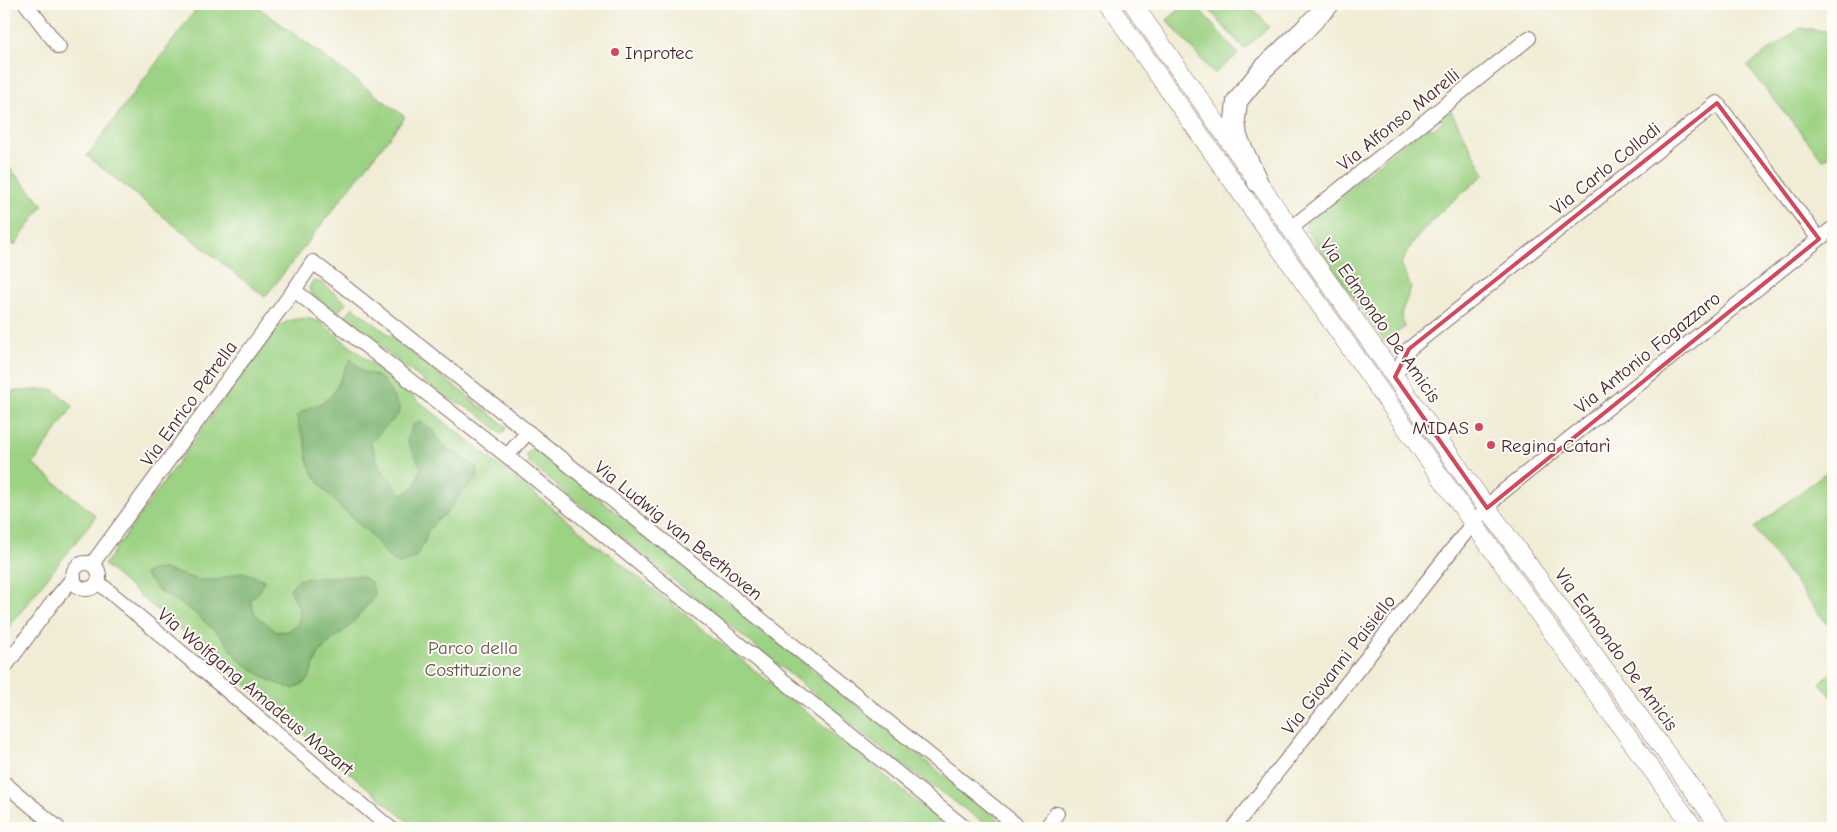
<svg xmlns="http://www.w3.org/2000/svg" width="1837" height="832" font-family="'Comic Neue',sans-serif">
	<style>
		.green { fill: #9cd283; stroke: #737857 }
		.forest { fill: #7db471; stroke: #646a4e }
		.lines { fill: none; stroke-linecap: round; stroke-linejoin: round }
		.minor-casing { stroke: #846766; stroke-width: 16 }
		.major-casing { stroke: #846766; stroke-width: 19 }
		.highway-casing { stroke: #846766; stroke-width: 22 }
		.minor { stroke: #fff; stroke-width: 14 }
		.major { stroke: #fff; stroke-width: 18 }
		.highway { stroke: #fff; stroke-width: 20 }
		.marked { fill: none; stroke: #d1495b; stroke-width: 4; stroke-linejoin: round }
		.poi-dot { fill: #d1495b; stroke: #fdfcf7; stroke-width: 2 }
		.labels { text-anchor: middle; stroke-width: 4; stroke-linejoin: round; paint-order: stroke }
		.poi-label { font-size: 19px; fill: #4a1f2b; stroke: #fdfcf7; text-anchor: start }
		.street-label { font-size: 19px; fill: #4a1f2b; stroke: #fdfcf7 }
		.park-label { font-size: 19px; fill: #635545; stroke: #fdfcf7 }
	</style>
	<rect width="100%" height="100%" fill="#fdfcf7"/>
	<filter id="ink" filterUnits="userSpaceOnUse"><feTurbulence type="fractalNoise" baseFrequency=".02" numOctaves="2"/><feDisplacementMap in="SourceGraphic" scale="10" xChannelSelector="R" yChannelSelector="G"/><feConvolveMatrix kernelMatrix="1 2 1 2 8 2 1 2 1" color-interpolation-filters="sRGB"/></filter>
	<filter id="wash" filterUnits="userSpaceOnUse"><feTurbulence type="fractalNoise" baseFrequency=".0096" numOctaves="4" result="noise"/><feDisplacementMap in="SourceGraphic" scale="20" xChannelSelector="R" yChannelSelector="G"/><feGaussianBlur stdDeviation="1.12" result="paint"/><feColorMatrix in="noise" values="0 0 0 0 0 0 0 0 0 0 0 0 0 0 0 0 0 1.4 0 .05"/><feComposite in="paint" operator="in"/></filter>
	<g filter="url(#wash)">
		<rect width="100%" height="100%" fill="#f0ecd5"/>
		<g class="green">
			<path d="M200,4h54l151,113 -140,180 -178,-141z"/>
			<path d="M1186,4h9l43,50 -24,20 -47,-54z"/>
			<path d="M1204,4h45l20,23 -25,22z"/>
			<path d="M1800,28l33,4v122l-10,6 -76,-94z"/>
			<path d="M1449,108l36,66 -46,39 -26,29 -12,22 10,23 -10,27 4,13 -21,14 -79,-112 1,-6 121,-99 5,6 11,-9 -5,-6z"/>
			<path d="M4,162l39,43 -29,41 -10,-11z"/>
			<path d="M313,281l7,1 26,20 -9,12 -26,-20 -2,-7z"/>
			<path d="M353,307l154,120 -5,7 -26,-22 -34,-17 -99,-76z"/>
			<path d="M307,318l13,4 529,424 99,82h-533l-311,-263 168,-233c12,-11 20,-13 35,-14z"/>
			<path d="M53,389l20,17 -40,58 63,52 -92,117v-241z"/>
			<path d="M531,449l9,2 469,377h-18l-95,-68 -367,-297 -3,-8z"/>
			<path d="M1833,467v165l-79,-104z"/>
			<path d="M1833,670v28l-13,-15z"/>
		</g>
		<g class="forest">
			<path d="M351,359l12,13 11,3 9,5 16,27 -1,8 -16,15 -11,13c6,22 16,36 32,51l12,-7 6,-20 -14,-27 6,-15 9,-3 12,9 9,15 34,21 1,10 -10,11 -7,4 -14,21 -10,7 -9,11 -4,12 -9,15 -16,6c-16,-9 -19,-21 -32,-33 -21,-19 -46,-39 -58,-66 -3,-7 -1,-15 -4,-23 -3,-9 -7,-15 -8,-25 9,-12 22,-10 33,-20 8,-8 13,-28 21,-38z"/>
			<path d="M163,569l36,11h18l26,-8 21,8 -4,11 -10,9 5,14 22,18 12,-1 10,-9 1,-12 -10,-21 8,-9 19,-3 44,-1 10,6 4,14 -27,32 -15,11 -14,14 -11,27 -14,9 -24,-8 -30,-20 -19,-25 -30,-26 -32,-19 -15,-17 9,-4z"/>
		</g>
	</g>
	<g filter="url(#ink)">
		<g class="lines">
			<g class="minor-casing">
				<g id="minor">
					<path d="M26,4l33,43"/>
					<path d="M1290,229l239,-191"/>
					<path d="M294,290l213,166 458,372"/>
					<path d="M1395,377l14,-28 308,-246 102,136"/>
					<path d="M507,456l21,-24"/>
					<circle cx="86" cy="576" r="13"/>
					<path d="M92,564l202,-274 19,-28 215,170 492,396"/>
					<path d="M98,582l292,246"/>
					<path d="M4,668l49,-66 21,-25"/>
					<path d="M4,783l54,45"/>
					<path d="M1046,828l11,-15"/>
					<path d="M1233,828l240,-305 27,-29 333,-266"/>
				</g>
			</g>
			<g class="major-casing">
				<g id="major">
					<path d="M1108,4l365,519 221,305"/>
					<path d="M1133,4l354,504 234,320"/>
				</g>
			</g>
			<g class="highway-casing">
				<path id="highway" d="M1258,183l-21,-46 -2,-17 2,-19 26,-32 42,-40 24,-25"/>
			</g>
			<use href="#minor" class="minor"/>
			<use href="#major" class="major"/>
			<use href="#highway" class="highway"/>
		</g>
	</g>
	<path class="marked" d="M1717,103l102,136 -332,269 -92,-131 14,-28z"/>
	<g class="poi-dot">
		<circle cx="615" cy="52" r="5"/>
		<circle cx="1479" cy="427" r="5"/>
		<circle cx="1491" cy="445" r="5"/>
	</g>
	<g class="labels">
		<g class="poi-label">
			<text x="625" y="59">Inprotec</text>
			<text x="1469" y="434" text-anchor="end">MIDAS</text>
			<text x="1501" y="452">Regina Catarì</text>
		</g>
		<g class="street-label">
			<text transform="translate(1398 119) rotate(-39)" y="7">Via Alfonso Marelli</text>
			<text transform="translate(1605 168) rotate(-39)" y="7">Via Carlo Collodi</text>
			<text transform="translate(1381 320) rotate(55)" y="7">Via Edmondo De Amicis</text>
			<text transform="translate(1647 352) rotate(-39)" y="7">Via Antonio Fogazzaro</text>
			<text transform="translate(188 403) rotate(-54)" y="7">Via Enrico Petrella</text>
			<text transform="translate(679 530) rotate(39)" y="7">Via Ludwig van Beethoven</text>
			<text transform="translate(1617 649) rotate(54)" y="7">Via Edmondo De Amicis</text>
			<text transform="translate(1338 664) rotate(-52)" y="7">Via Giovanni Paisiello</text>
			<text transform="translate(256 691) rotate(40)" y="7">Via Wolfgang Amadeus Mozart</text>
		</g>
		<g class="park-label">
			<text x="473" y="654">Parco della<tspan x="473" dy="22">Costituzione</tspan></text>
		</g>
	</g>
	<rect width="1837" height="832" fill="none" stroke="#fdfcf7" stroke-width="20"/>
</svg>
